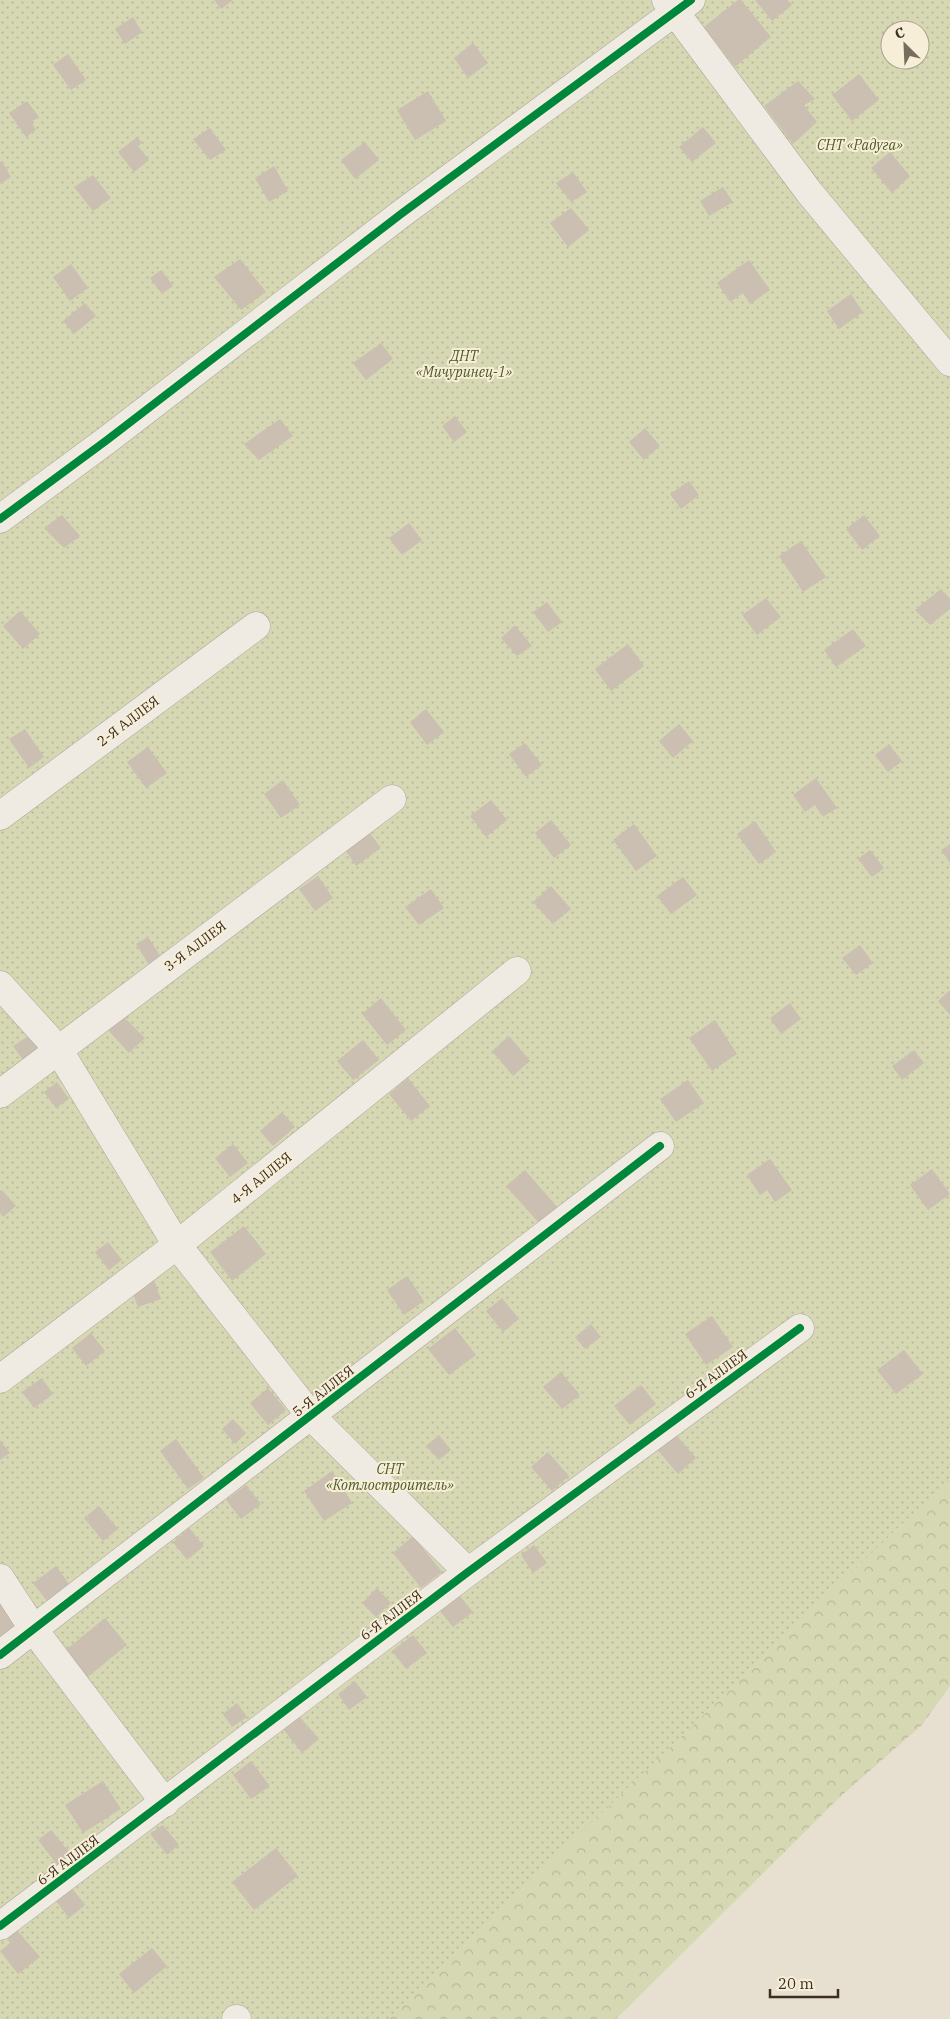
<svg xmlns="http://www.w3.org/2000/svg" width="950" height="2019" font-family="'IBM Plex Serif',serif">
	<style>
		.grass { fill: url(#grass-dots); fill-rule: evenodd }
		.forest { fill: url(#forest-crowns) }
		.building { fill: #cbbfb2 }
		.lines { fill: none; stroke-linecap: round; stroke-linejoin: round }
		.minor-casing { stroke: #ada599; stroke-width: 29 }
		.minor { stroke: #efebe3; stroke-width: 28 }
		.cycleway-casing { stroke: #f7eed8; stroke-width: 11 }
		.cycleway { stroke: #00873e; stroke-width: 8 }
		.labels { text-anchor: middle; stroke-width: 4; stroke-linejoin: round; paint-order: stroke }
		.park-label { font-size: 14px; font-style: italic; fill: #4d5a26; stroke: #f7eed8 }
		.street-label { font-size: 14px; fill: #3d2e20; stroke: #f7eed8 }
	</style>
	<defs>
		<pattern id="grass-dots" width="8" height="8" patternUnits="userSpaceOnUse" patternTransform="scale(1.25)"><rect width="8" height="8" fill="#d6d7b3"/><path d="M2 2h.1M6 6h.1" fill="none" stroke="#b9b99a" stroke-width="1.8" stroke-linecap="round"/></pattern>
		<pattern id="forest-crowns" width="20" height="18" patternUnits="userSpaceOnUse" patternTransform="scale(1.25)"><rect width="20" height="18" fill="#d6d7b3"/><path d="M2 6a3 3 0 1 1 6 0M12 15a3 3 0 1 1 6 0" fill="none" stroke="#b9b99a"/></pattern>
	</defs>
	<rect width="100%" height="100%" fill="#e7e0d1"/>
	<path class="grass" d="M0,0h950v1478l-562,541h-388zM890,30h30v30h-30z"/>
	<path class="forest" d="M950,1478v208l-28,39 -81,71 -225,223h-228z"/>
	<g class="building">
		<path d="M214,0h19l-12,9z"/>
		<path d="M738,0h3l30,37 -36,30 -31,-40z"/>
		<path d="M755,0h33l4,5 -20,16z"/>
		<path d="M133,17l9,15 -17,12 -10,-15z"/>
		<path d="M473,43l15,20 -20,15 -14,-20z"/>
		<path d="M68,54l18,26 -15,10 -18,-25z"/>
		<path d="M859,74l20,26 -27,21 -20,-26z"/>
		<path d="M798,81l17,18 -11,6 13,17 -24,22 -29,-38z"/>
		<path d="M428,91l18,30 -31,19 -18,-30z"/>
		<path d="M27,101l12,16 -8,5 5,8 -10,7 -17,-24z"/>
		<path d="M703,127l13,16 -24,19 -13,-15z"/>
		<path d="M210,128l16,22 -16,10 -17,-21z"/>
		<path d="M137,137l5,6 -4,3 11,14 -15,12 -16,-20z"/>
		<path d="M365,142l14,18 -24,19 -14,-19z"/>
		<path d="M890,152l20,24 -18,17 -21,-25z"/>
		<path d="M2,161l9,16 -11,7v-22z"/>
		<path d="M274,166l14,25 -19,11 -14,-24z"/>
		<path d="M573,172l14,20 -16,10 -15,-19z"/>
		<path d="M93,175l18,23 -18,13 -19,-24z"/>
		<path d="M723,187l10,15 -24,14 -9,-15z"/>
		<path d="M571,208l18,22 -21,17 -18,-24z"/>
		<path d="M240,259l26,33 -25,18 -27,-33z"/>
		<path d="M749,260l21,30 -20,14 -7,-11 -13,9 -13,-19z"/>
		<path d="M71,264l17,24 -18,13 -17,-24z"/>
		<path d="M161,270l12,16 -11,8 -12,-16z"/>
		<path d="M851,294l12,18 -24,17 -12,-18z"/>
		<path d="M85,303l11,13 -22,18 -11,-13z"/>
		<path d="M381,343l12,16 -27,21 -13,-17z"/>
		<path d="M455,416l12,16 -13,10 -12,-16z"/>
		<path d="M280,419l13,17 -34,24 -15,-16z"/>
		<path d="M645,428l15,18 -16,14 -15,-18z"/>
		<path d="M689,481l10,14 -18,14 -11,-15z"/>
		<path d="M62,515l18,21 -16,12 -20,-20z"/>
		<path d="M864,515l16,21 -18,14 -16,-21z"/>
		<path d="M409,523l13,17 -20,15 -13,-17z"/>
		<path d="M801,541l25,36 -23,15 -24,-36z"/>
		<path d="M941,589l9,10v10l-20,16 -15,-15z"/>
		<path d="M766,598l15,19 -24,18 -15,-20z"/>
		<path d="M547,602l15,20 -14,10 -15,-20z"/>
		<path d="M20,611l20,23 -17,15 -20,-23z"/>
		<path d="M515,625l17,21 -15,10 -16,-18z"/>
		<path d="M853,629l13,17 -30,21 -12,-17z"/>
		<path d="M628,644l16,22 -33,25 -16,-22z"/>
		<path d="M426,709l18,23 -17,13 -17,-23z"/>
		<path d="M679,724l14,17 -20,17 -14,-17z"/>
		<path d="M25,729l19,28 -15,11 -20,-29z"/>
		<path d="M525,743l17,22 -16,12 -17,-23z"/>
		<path d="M889,744l13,17 -14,11 -13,-17z"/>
		<path d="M148,747l19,26 -21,15 -19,-26z"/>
		<path d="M816,778l21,30 -14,9 -8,-12 -10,7 -12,-17z"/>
		<path d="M283,780l17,25 -19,13 -17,-24z"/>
		<path d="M491,800l16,20 -21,17 -16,-21z"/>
		<path d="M551,820l20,25 -17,13 -19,-25z"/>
		<path d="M755,821l21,31 -17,12 -22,-30z"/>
		<path d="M634,824l23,32 -21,15 -23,-31z"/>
		<path d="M366,828l15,20 -25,18 -14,-21z"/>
		<path d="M950,844v19l-9,-13z"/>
		<path d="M870,850l14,18 -12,9 -14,-18z"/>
		<path d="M318,876l15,22 -18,13 -16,-22z"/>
		<path d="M683,877l14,18 -26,19 -14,-18z"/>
		<path d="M551,886l20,23 -18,15 -20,-22z"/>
		<path d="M431,889l13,19 -25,17 -14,-18z"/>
		<path d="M148,937l13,20 -12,8 -13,-21z"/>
		<path d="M860,945l13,18 -17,12 -14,-17z"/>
		<path d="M950,990v25l-12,-14z"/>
		<path d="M381,998l25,32 -19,15 -25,-31z"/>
		<path d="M790,1003l11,16 -20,15 -11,-16z"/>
		<path d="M122,1015l23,23 -16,15 -22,-24z"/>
		<path d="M715,1020l22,34 -25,17 -23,-33z"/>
		<path d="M30,1035l11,17 -16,11 -12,-17z"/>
		<path d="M509,1036l21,25 -17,15 -21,-25z"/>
		<path d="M363,1040l16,20 -26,20 -16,-19z"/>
		<path d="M914,1050l10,13 -22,17 -10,-14z"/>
		<path d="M408,1078l22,28 -19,15 -22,-27z"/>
		<path d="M688,1080l16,23 -28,19 -16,-23z"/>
		<path d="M57,1082l12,17 -13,9 -12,-16z"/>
		<path d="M282,1112l13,15 -22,19 -13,-15z"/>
		<path d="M233,1144l15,19 -18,14 -15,-19z"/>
		<path d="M770,1159l22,31 -17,12 -8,-12 -7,5 -13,-20z"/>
		<path d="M932,1169l18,25 -22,16 -18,-25z"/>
		<path d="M525,1170l33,38 -19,15 -33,-37z"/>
		<path d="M2,1190l14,16 -13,11 -3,-4v-22z"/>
		<path d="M244,1226l22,28 -34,27 -22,-29z"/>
		<path d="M108,1242l14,18 -13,10 -14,-18z"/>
		<path d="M407,1276l17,25 -20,14 -17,-25z"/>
		<path d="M154,1280l7,19 -23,8 -7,-18z"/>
		<path d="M502,1298l17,21 -16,13 -17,-21z"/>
		<path d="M712,1316l21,31 -27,18 -21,-31z"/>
		<path d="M591,1324l10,13 -16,12 -10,-12z"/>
		<path d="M455,1328l21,27 -27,20 -21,-26z"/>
		<path d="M91,1333l14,18 -19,15 -14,-18z"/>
		<path d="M904,1350l19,24 -27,20 -19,-24z"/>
		<path d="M561,1372l19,23 -18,14 -19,-22z"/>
		<path d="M42,1378l11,16 -19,14 -12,-16z"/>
		<path d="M641,1385l15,19 -26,21 -16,-19z"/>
		<path d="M268,1388l18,22 -18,15 -18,-22z"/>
		<path d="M233,1419l13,14 -11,11 -13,-15z"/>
		<path d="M672,1430l24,28 -18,16 -24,-28z"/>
		<path d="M439,1435l12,15 -12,10 -13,-14z"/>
		<path d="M176,1439l28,39 -16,11 -28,-38z"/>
		<path d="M0,1440l10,13 -10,7z"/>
		<path d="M548,1452l21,24 -17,15 -21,-24z"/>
		<path d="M332,1471l20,32 -28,18 -20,-30z"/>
		<path d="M246,1485l15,19 -20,15 -15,-19z"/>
		<path d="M99,1506l19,23 -15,12 -19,-23z"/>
		<path d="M189,1528l15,18 -17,14 -14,-18z"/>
		<path d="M413,1536l29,36 -21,16 -28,-35z"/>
		<path d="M534,1545l13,18 -14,10 -12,-18z"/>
		<path d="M56,1566l16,22 -22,17 -17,-22z"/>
		<path d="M377,1588l14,15 -15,14 -14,-14z"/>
		<path d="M460,1596l13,16 -20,15 -13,-16z"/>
		<path d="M0,1598l19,25 -19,15z"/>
		<path d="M105,1618l22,27 -43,35 -22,-27z"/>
		<path d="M413,1635l14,18 -21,16 -14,-18z"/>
		<path d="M355,1681l12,16 -18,13 -11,-16z"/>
		<path d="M237,1703l10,14 -15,10 -9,-13z"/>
		<path d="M299,1716l20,23 -17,14 -19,-24z"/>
		<path d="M251,1761l19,25 -19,13 -18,-24z"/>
		<path d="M103,1781l18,28 -38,24 -18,-28z"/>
		<path d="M163,1825l16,20 -12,10 -17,-21z"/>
		<path d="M51,1830l24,29 -14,11 -23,-30z"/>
		<path d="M276,1848l22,28 -44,34 -22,-28z"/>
		<path d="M68,1883l17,22 -16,13 -17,-22z"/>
		<path d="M17,1930l23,27 -22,17 -18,-23 10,-8 -4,-6z"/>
		<path d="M152,1948l15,18 -33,27 -15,-19z"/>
	</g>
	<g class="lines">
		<g class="minor-casing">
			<g id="minor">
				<path d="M666,0l143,192 141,170"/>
				<path d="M0,519l107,-79 294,-226 290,-214"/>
				<path d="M0,816l256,-190"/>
				<path d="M0,985l58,64 119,196 134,171 157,156"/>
				<path d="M0,1094l392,-295"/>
				<path d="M0,1379l177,-134 340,-274"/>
				<path d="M0,1578l34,52 131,173"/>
				<path d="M0,1655l660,-509"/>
				<path d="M0,1926l468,-354 332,-244"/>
				<path d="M236,2019h1"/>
			</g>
		</g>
		<use href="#minor" class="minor"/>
		<g class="cycleway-casing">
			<g id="cycleway">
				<path d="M0,519l107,-79 294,-226 290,-214"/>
				<path d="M0,1655l660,-509"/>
				<path d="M0,1926l468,-354 332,-244"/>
			</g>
		</g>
		<use href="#cycleway" class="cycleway"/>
	</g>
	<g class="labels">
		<g class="park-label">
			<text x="860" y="150">СНТ «Радуга»</text>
			<text x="464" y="361">ДНТ<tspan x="464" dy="16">«Мичуринец-1»</tspan></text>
			<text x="390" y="1474">СНТ<tspan x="390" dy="16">«Котлостроитель»</tspan></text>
		</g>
		<g class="street-label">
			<text transform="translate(128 721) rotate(-37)" y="5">2-Я АЛЛЕЯ</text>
			<text transform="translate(195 946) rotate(-37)" y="5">3-Я АЛЛЕЯ</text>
			<text transform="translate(261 1178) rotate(-39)" y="5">4-Я АЛЛЕЯ</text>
			<text transform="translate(716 1374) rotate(-36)" y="5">6-Я АЛЛЕЯ</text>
			<text transform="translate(323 1391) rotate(-38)" y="5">5-Я АЛЛЕЯ</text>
			<text transform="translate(391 1615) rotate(-37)" y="5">6-Я АЛЛЕЯ</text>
			<text transform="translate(68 1860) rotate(-37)" y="5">6-Я АЛЛЕЯ</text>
		</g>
	</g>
	<g transform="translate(905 45) rotate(336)"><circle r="24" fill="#f7eed8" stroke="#ada18e"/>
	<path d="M0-4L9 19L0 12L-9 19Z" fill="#786c5e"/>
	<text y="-8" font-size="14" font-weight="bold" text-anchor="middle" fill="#3d2e20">С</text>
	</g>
	<path d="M770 1989v8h68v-8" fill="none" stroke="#3d2e20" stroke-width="2.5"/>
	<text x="778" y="1989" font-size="15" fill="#3d2e20" stroke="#f7eed8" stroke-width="4" paint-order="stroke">20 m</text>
</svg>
